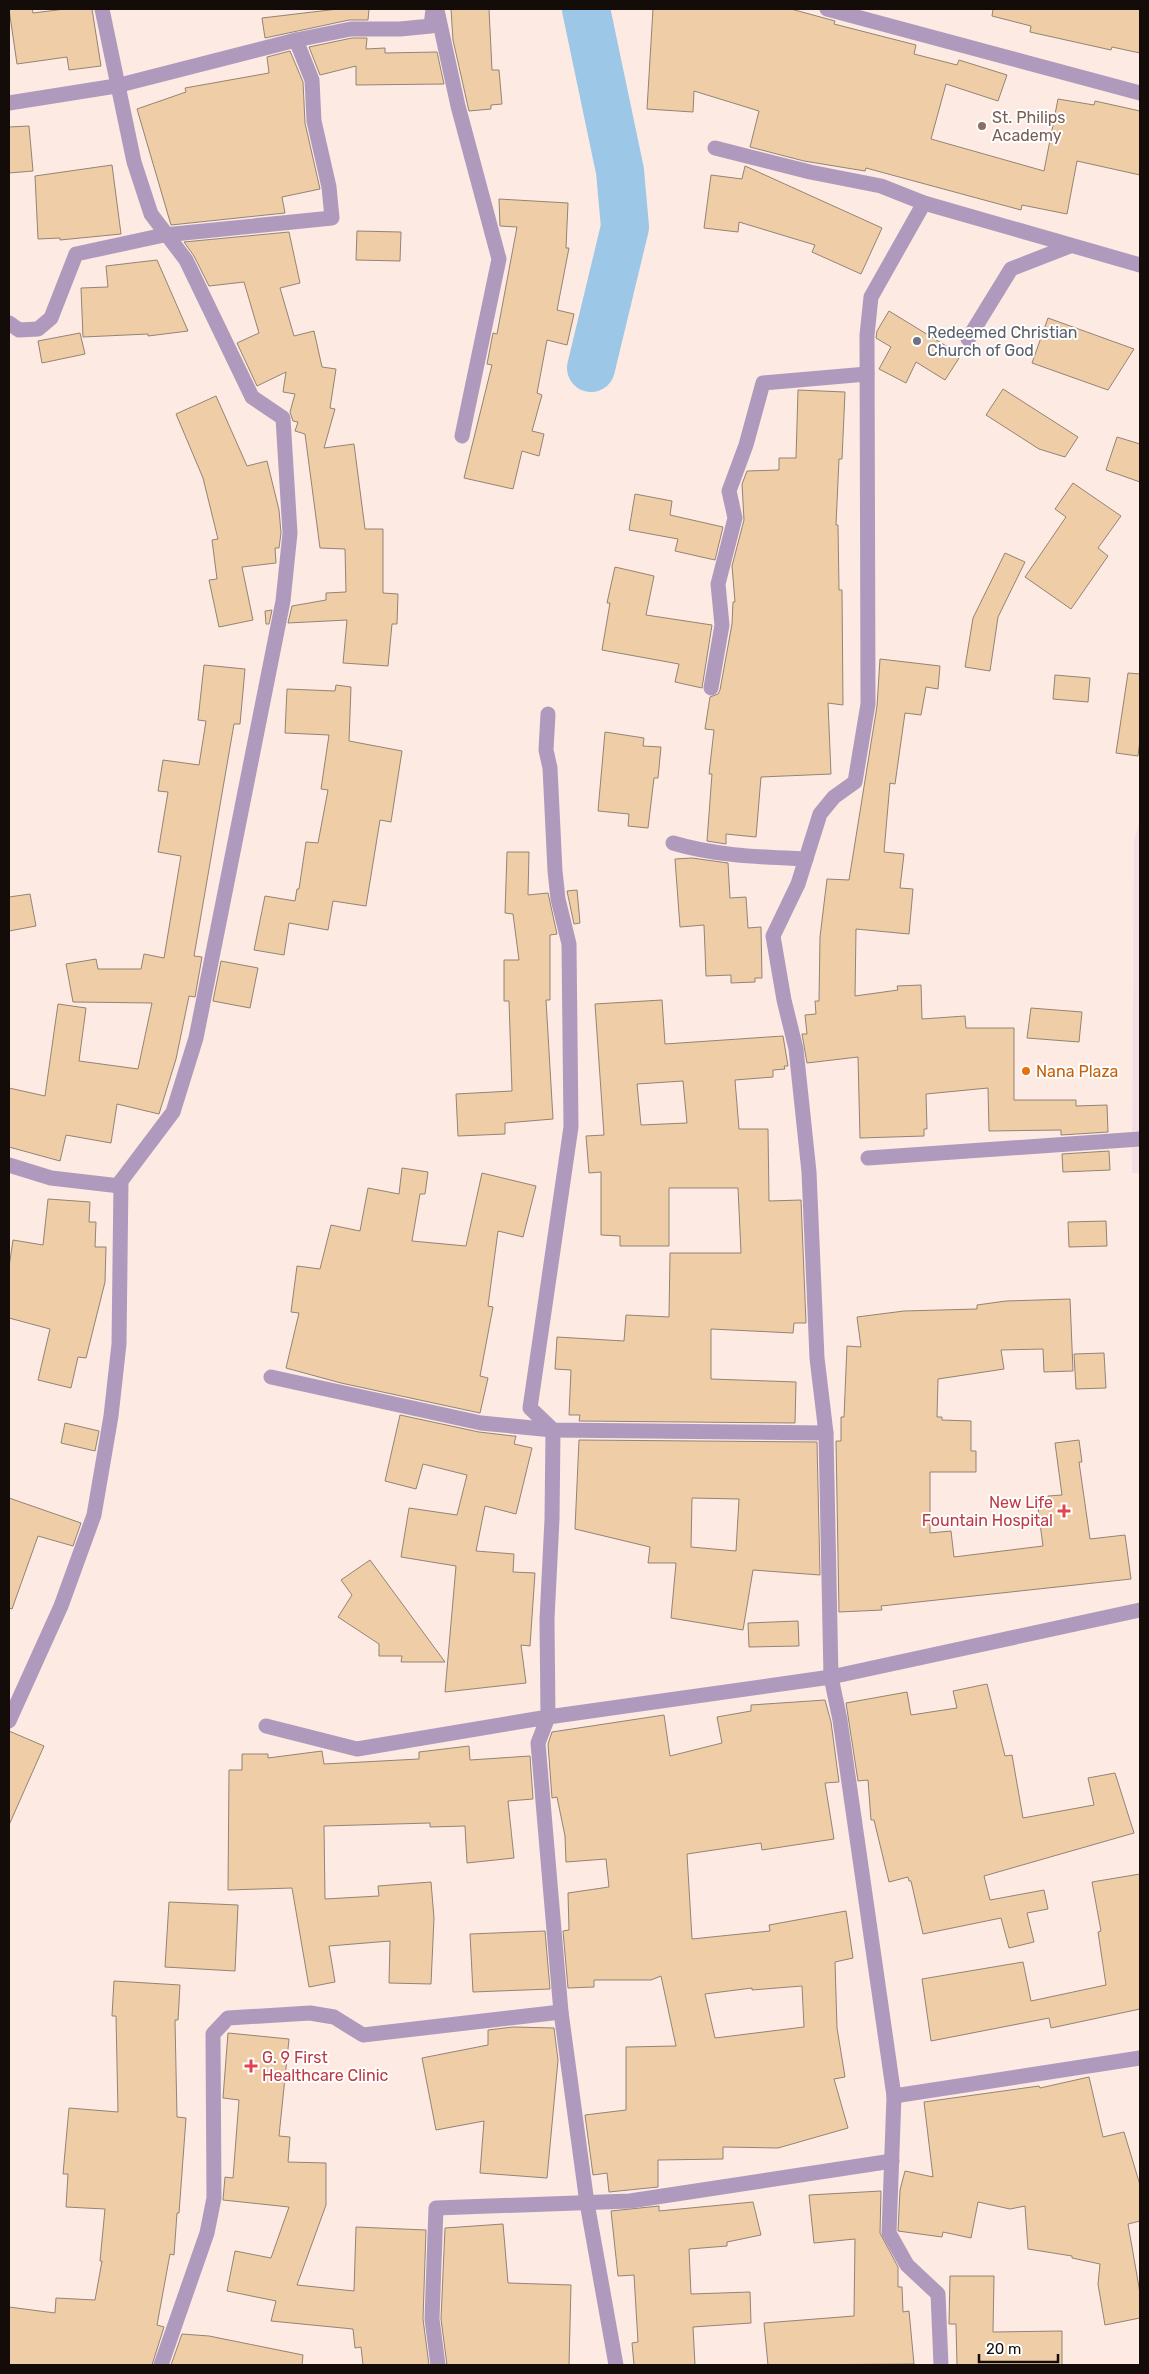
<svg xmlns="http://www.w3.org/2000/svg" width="1149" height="2374" font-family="Rubik,sans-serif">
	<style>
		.commercial { fill: #f5dde6 }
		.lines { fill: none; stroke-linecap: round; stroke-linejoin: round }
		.river { stroke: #9cc7e6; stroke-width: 48 }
		.building { fill: #efcda7; stroke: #938474; fill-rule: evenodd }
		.minor { stroke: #af9abe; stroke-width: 15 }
		.education-dot { fill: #8d6e63; stroke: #fff; stroke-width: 2 }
		.worship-dot { fill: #6b7280; stroke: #fff; stroke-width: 2 }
		.food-dot { fill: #e8710a; stroke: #fff; stroke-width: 2 }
		.health-dot { fill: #e0444e; stroke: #fff; stroke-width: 2 }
		.labels { text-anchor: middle; stroke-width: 4; stroke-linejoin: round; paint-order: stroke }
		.education-label { font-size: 16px; fill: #785e54; stroke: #fff; text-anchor: start }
		.worship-label { font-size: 16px; fill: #5b616d; stroke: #fff; text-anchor: start }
		.food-label { font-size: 16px; fill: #c56008; stroke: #fff; text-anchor: start }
		.health-label { font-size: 16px; fill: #be3a42; stroke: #fff; text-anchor: end }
	</style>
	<rect width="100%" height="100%" fill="#fdeae2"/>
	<path class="commercial" d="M1140,820v353h-8l2,-333z"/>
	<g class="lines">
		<path class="river" d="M586,9l34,162 5,56 -34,141"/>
	</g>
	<g class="building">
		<path d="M9,9h23l1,4 32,-4h27l9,57 -32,4 -2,-13 -50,7z"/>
		<path d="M338,9h31l-1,11h-19l-84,18 -3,-20z"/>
		<path d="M451,9h38l3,61h7l3,34 -11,1v4l-22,2 -16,-71z"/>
		<path d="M653,9h138l44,12 -1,3 82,21 -2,9 43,11 2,-5 48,15 -9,26 -52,-17 -15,55 113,32 14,-72 36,6 1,-4 45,10v64l-63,-14 -10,53 -45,-9 -1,5 -155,-42 -1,3 -61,-10 -54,-14 9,-36 -65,-20 -1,21 -46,-3z"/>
		<path d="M993,9h147v44l-28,-6 -1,3 -81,-18 1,-6 -39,-10z"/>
		<path d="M352,38h15l-1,11 19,-1v5l52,-1 7,32 -88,1v-19l-36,9 -11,-28z"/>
		<path d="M290,51l13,31 2,41 15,66 -38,8 3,16 -114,12 -34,-116 49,-17 -1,-4 84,-15 -2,-16z"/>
		<path d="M29,126l4,45 -24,2v-46z"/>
		<path d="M112,165l9,69 -61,6v-2l-22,1 -3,-63z"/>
		<path d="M745,166l137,62 -21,46 -49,-22 3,-7 -76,-23 -1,10 -34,-4 7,-53 31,4z"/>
		<path d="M499,199l69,4 -2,45h3l-12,62 17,4 -7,31 -20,-5 -10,53 5,2 -10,36 12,3 -5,22 -17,-5 -9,38 -49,-11 28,-113 -5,-1 6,-31 4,1 20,-107 -17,-1z"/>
		<path d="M357,231l44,1 -1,29 -44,-1z"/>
		<path d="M289,232l11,51 -20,5 14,48 20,-5 8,36 14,2 -6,39 5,1 -11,39 30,-4 11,85h18v64l15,1 -1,30h-5l-4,42 -45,-3 4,-43 -59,3 4,-17 34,-6v-7l20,-1 -1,-43 -25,-1 -15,-114 -10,-3 3,-9 -5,-1 -3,-9 5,-18 -12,-2 3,-20 -29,14 -20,-43 22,-10 -15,-51 -35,4 -15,-30 -10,-14z"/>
		<path d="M157,260l31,71 -40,5v-2l-65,3 -2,-49 27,-1 -2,-21z"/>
		<path d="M889,311l72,44 -16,25 -29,-18 -10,21 -27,-14 12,-22 -15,-9 1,-7z"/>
		<path d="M1048,318l86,31 -26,41 -76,-27z"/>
		<path d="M80,333l5,21 -43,9 -4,-22z"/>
		<path d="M1003,389l75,48 -13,20 -26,-8 -53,-34z"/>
		<path d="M798,390l47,2 -3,67h-3l-3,66h2l1,65h3l1,115 -15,-2 3,71 -70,3 -5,60 -30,-3v10l-19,-3 5,-67h-3l5,-44 -9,-1 5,-32 8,-3 2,-4 12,-66 1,-22h2l-3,-36 12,-46 -2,-36 5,-13 32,-1v-12h17z"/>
		<path d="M216,396l31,70 20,-5 12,49 2,23 -2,15h-4l1,15 -34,4 11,53 -34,7 -10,-47 8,-1 -5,-39 6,-1 -15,-61 -27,-64z"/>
		<path d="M1117,437l23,7v38l-34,-12z"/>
		<path d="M1073,483l48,33 -23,32 10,8 -37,53 -46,-32 41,-60 -11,-8z"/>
		<path d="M635,494l37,7 -2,14 53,12 -8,33 -40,-9 3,-12 -49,-9z"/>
		<path d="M1005,553l20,9 -27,55 -8,54 -25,-4 8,-49z"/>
		<path d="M615,567l39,9 -8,39 66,10 -10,63 -27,-6 4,-18 -77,-14 8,-47h-3z"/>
		<path d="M272,610l-3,14h-3l-1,-13z"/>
		<path d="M880,659l60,7 -2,23 -12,-2 -5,28 -16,-2 -10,71 -5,-1 -6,69 20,2 -4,34 13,1 -4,45 -53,-5 -1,67 43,-6 -1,-4 24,-1 1,34 43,-3 1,12h48v72h62v6l31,-1 1,27 -47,3v-5l-72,1 -1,-43 -62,6 1,35h-3v7l-64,2 -2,-81 -51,6 -5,-29h5l-2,-19 11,-1 -1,-13h4l1,-64 7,-58 22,1 28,-174z"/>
		<path d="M204,665l41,4 -5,55h-6l-40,232 8,1 -7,40 -6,-1 -13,63 -17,55 -42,-10 -6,39 -45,-8 -6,26 -51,-14v-59l36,8 13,-92 28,4 -7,53 59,8 14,-66 -79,-1 -7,-38 30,-5 2,10h43l3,-15 20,4 17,-102 -23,-4 10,-60 -10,-1 5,-31 36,5 7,-44 -8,-1z"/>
		<path d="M1128,673l12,1v66l-2,16 -22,-3z"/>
		<path d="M1055,675l35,3 -2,24 -35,-3z"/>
		<path d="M336,685l15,2 -2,54 53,10 -11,71 -11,-2 -14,86 -33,-5 -5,29 -39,-7 -5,32 -30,-5 11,-54 30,5 2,-12h2l7,-47 12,1 10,-53 -7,-1 8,-54 -44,-2 2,-44 48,2z"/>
		<path d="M605,732l39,6 -1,8 18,1 -3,31h-4l-6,50 -20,-2 1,-12 -31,-3z"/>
		<path d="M507,852h22l-1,43 20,-2 9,41 -7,1v65h-4l7,119 -48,4v11l-47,2 -2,-42 56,-3 -3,-90h-5v-41h15l-6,-46 -8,-1z"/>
		<path d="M692,858l36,5 2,35 16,-1 2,31 13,-1 1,51h-7v4l-24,1v-8l-25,1 -2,-51 -24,2 -5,-68z"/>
		<path d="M577,890l3,33 -6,1 -7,-33z"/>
		<path d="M30,894l6,32 -27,5v-34z"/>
		<path d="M221,961l37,7 -8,40 -37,-7z"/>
		<path d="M662,1000l3,44 118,-8 5,30h-4l1,3 -12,1v7l-38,3 4,49h29l1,72 32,-1 5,123h-12l-1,10 -82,-4v50l85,3 -1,41 -216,-2 1,-6h-11l2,-45 -16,-1 2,-32 67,4 2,-26 43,2 1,-64h71l-3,-65h-69v58h-49v-10l-19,-1v-63l-12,1 -3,-37 18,-1 -9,-131zM683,1081l4,42 -46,2 -4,-41z"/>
		<path d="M1031,1008l51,4 -3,30 -52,-4z"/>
		<path d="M1109,1151l1,19 -47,2 -1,-18z"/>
		<path d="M402,1168l26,4 -3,22h-5l-8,47 54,5 16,-73 54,13 -13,51 -25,-6 -10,75 5,1 -13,69 8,2 -8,35 -139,-30 -55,-15 13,-55 -8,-1 6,-46 23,3 11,-44 29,6 8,-43 31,6z"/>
		<path d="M48,1199l42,3 -1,20h7l-1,25h11l-1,35 -19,76 -8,-1 -7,31 -33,-8 12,-51 -41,-11v-51l4,-27 30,5z"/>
		<path d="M1106,1221l1,25 -38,1 -1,-25z"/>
		<path d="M1070,1299l3,72 -29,1 -1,-23 -42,1 3,19 -66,10 -1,38h5v3l29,1v30h5v21h-46v61l21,-2 3,26 89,-11 -5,-38 11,-1 -1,-11 14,-1 -7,-52 24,-3 3,22h-3l11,77 35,-4 6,44 -250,27 1,4 -43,2 -3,-171h5v-24h3l3,-71 14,1 -4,-30 47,-6 73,-2v-4l29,-4z"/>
		<path d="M1104,1353l2,35 -30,1 -2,-35z"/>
		<path d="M400,1415l79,17 34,4h3l-2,8 18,4 -16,66 -31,-8 -9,45 38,3 -1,18 22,1 -5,73 -9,-1 5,38 -81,9 11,-126 -55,-9 8,-49 48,7 10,-40 -44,-11 -7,25 -31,-8z"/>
		<path d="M65,1423l34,8 -4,20 -34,-8z"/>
		<path d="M579,1440l238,2 3,133 -67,-5 -10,60 -72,-12 5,-55h-28l2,-16 -75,-18zM692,1498l47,1 -3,52 -45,-4z"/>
		<path d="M9,1498l72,25 -8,23 -35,-10 -26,73 -3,-1z"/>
		<path d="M370,1560l39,53 36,49h-44l1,-6h-23v-12l-41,-27 14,-22 -11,-15z"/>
		<path d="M798,1621l1,25 -50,1 -1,-24z"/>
		<path d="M987,1684l18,72 7,-1 11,63 71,-13 -6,-27 27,-5 19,60 -150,43 6,24 54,-10 4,19 -21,4 7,29 -25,6 -8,-30 -78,16 -12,-53h-2l-1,-4 -19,5 -15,-62h-3l-3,-40 -10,1 -12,-78 61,-11 4,23 46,-7 -4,-17z"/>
		<path d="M825,1700l6,22 8,60 -14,1 9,56 -72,11 -1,-7 -74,11 5,85 78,-8 -1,-6 77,-14 7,47 -18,4 2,66 8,49 -11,2 14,49 -70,20 -55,-1v12l-65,1v27l-49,5 -2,-19 -14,2 -8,-60 41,-5v-63l50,-1 -15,-70 -10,4h-57v7l-26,1 -5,-57 6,-1 -1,-37 41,-6 -3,-28 -40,3 -1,-26 -8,-39 -5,1 -4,-54 4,-12 112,-17 6,41 52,-13 -5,-26 34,-6v-6zM802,1986l2,41 -89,11 -10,-44 47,-6v2z"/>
		<path d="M9,1731l35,15 -35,79z"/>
		<path d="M469,1746l1,14 60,-4 3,43 -25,2 6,57 -47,5 -2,-37 -35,1v-4l-106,3 1,73 54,-3 -1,-10 53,-4 3,36 -3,66 -42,-1 1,-42 -61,5 6,36 -26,5 -17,-99 -64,2 1,-120h13v-16h26v4l54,-7 2,13 95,-5v-7z"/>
		<path d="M1140,1874v135l-89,19 -2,-10 -118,23 -9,-62 101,-17 8,39 75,-16 -8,-53 3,-1 -9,-49z"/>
		<path d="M169,1902l69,3 -3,66 -70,-4z"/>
		<path d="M545,1931l5,58 -77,3 -3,-58z"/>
		<path d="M114,1981l66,4 -2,35h-3l2,97 9,1 -7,95h-2l-3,42 -4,-1 -13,71 7,2 -12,38h-143v-58l46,6 1,-15 39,2 7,-39h-2l5,-52 -39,-2 2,-33h-5l6,-66 49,4 -2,-96h-4z"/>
		<path d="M513,2027l41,1 4,32 -11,118 -67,-5 4,-52 -48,9 -14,-72 66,-13v-15z"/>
		<path d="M228,2033l61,6 -10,97 11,1 -2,25 38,1v42l-29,80 57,6 2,-64 70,3 -3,89 6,46h-66l-2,-18 -6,1 -2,-19 -82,-8 5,-20 -49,-10 8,-40 36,7 18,-51 -66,-7 2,-23 8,1 6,-78 -16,-2z"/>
		<path d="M1089,2077l14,60 21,-5 16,53v36l-12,3 12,69v25l-35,7 -7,-41 2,-20 -28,-6v-2l-44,-7 -3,-43 -15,3 -32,-7 -7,36 -28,-6 -1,5 -44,-6 2,-41 5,-19 28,6 -9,-75 115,-16 1,2z"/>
		<path d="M881,2191l-1,42 18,34v20h4l1,25 6,-1 5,53 -146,1 -4,-42 90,-7 1,-77 -41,4 -5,-48z"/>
		<path d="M753,2202l8,33 -34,7v4l-38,3 2,45 59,-2 1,31 -58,4 2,38h-61l-2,-22 6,-1 -4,-67 -16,1 -7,-65 48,-5v5z"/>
		<path d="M503,2224l5,59 63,2 -2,80h-122l-6,-46 4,-91z"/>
		<path d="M950,2276h44l-1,56 69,-1v34h-105l-1,-41h-7z"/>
		<path d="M182,2334l27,2 94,19 -1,10h-131z"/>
	</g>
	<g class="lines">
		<g class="minor">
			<path d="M827,9l313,84"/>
			<path d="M437,10l21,96 41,153 -37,177"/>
			<path d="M9,103l107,-17 180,-46 55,-11h49l31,-3 2,-17"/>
			<path d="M715,148l95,24 71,14 43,17 216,62"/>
			<path d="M924,203l-53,94 -4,38 1,369 -13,78 -21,15 -14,17 -22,70 -25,52 11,64 12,49 13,123 8,186 9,75 5,244 9,43 54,376 -5,137 18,32 31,29 3,71"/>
			<path d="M9,323l10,7 19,-1 13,-11 25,-64 88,-19 168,-17 -3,-31 -15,-66 -2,-41 -16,-40"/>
			<path d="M968,339l43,-70 59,-23"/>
			<path d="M711,688l11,-63 -4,-41 17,-66 -6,-27 17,-46 17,-62 104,-9"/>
			<path d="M548,714l-2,36 4,18 5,103 3,28 11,45 2,183 -41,281 23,22 -1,89 -5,100 1,98 -10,26 23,269 26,191 29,162"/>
			<path d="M673,843c43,13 88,14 133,16"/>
			<path d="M868,1158l272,-19"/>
			<path d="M9,1165l42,13 69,8 1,-5"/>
			<path d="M271,1377l210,46 72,7 273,3"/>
			<path d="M9,1721l52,-115 33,-91 17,-99 8,-72 2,-163 52,-69 23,-74 87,-437 7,-68 -7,-115 -31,-21 -66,-137 -35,-46 -17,-52 -32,-153"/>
			<path d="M266,1726l91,23 191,-32 283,-40 309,-67"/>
			<path d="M894,2096l246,-38"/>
			<path d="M161,2365l46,-132 7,-35 -1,-164 15,-16 82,-5 24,4 29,18 198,-23"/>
			<path d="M438,2365l-6,-46 4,-111 194,-7 262,-40"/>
		</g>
	</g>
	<circle class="education-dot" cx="982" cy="126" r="5"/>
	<circle class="worship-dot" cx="917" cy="341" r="5"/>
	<circle class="food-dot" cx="1026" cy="1071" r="5"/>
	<g class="health-dot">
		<path d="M1061.5 1503.5h5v5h5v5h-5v5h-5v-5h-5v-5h5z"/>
		<path d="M248.5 2058.5h5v5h5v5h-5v5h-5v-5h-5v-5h5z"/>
	</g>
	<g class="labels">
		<g class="education-label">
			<text x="992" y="123">St. Philips<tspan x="992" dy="18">Academy</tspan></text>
		</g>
		<g class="worship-label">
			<text x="927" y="338">Redeemed Christian<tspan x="927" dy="18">Church of God</tspan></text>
		</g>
		<g class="food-label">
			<text x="1036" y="1077">Nana Plaza</text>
		</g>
		<g class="health-label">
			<text x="1053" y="1508">New Life<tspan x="1053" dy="18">Fountain Hospital</tspan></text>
			<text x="262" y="2063" text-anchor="start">G. 9 First<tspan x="262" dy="18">Healthcare Clinic</tspan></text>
		</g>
	</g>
	<rect width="1149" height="2374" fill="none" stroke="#140c09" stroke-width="20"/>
	<path d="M979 2354v8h79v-8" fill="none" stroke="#140c09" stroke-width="2.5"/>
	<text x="986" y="2354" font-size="15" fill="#140c09" stroke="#ffffff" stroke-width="4" paint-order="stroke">20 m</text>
</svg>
